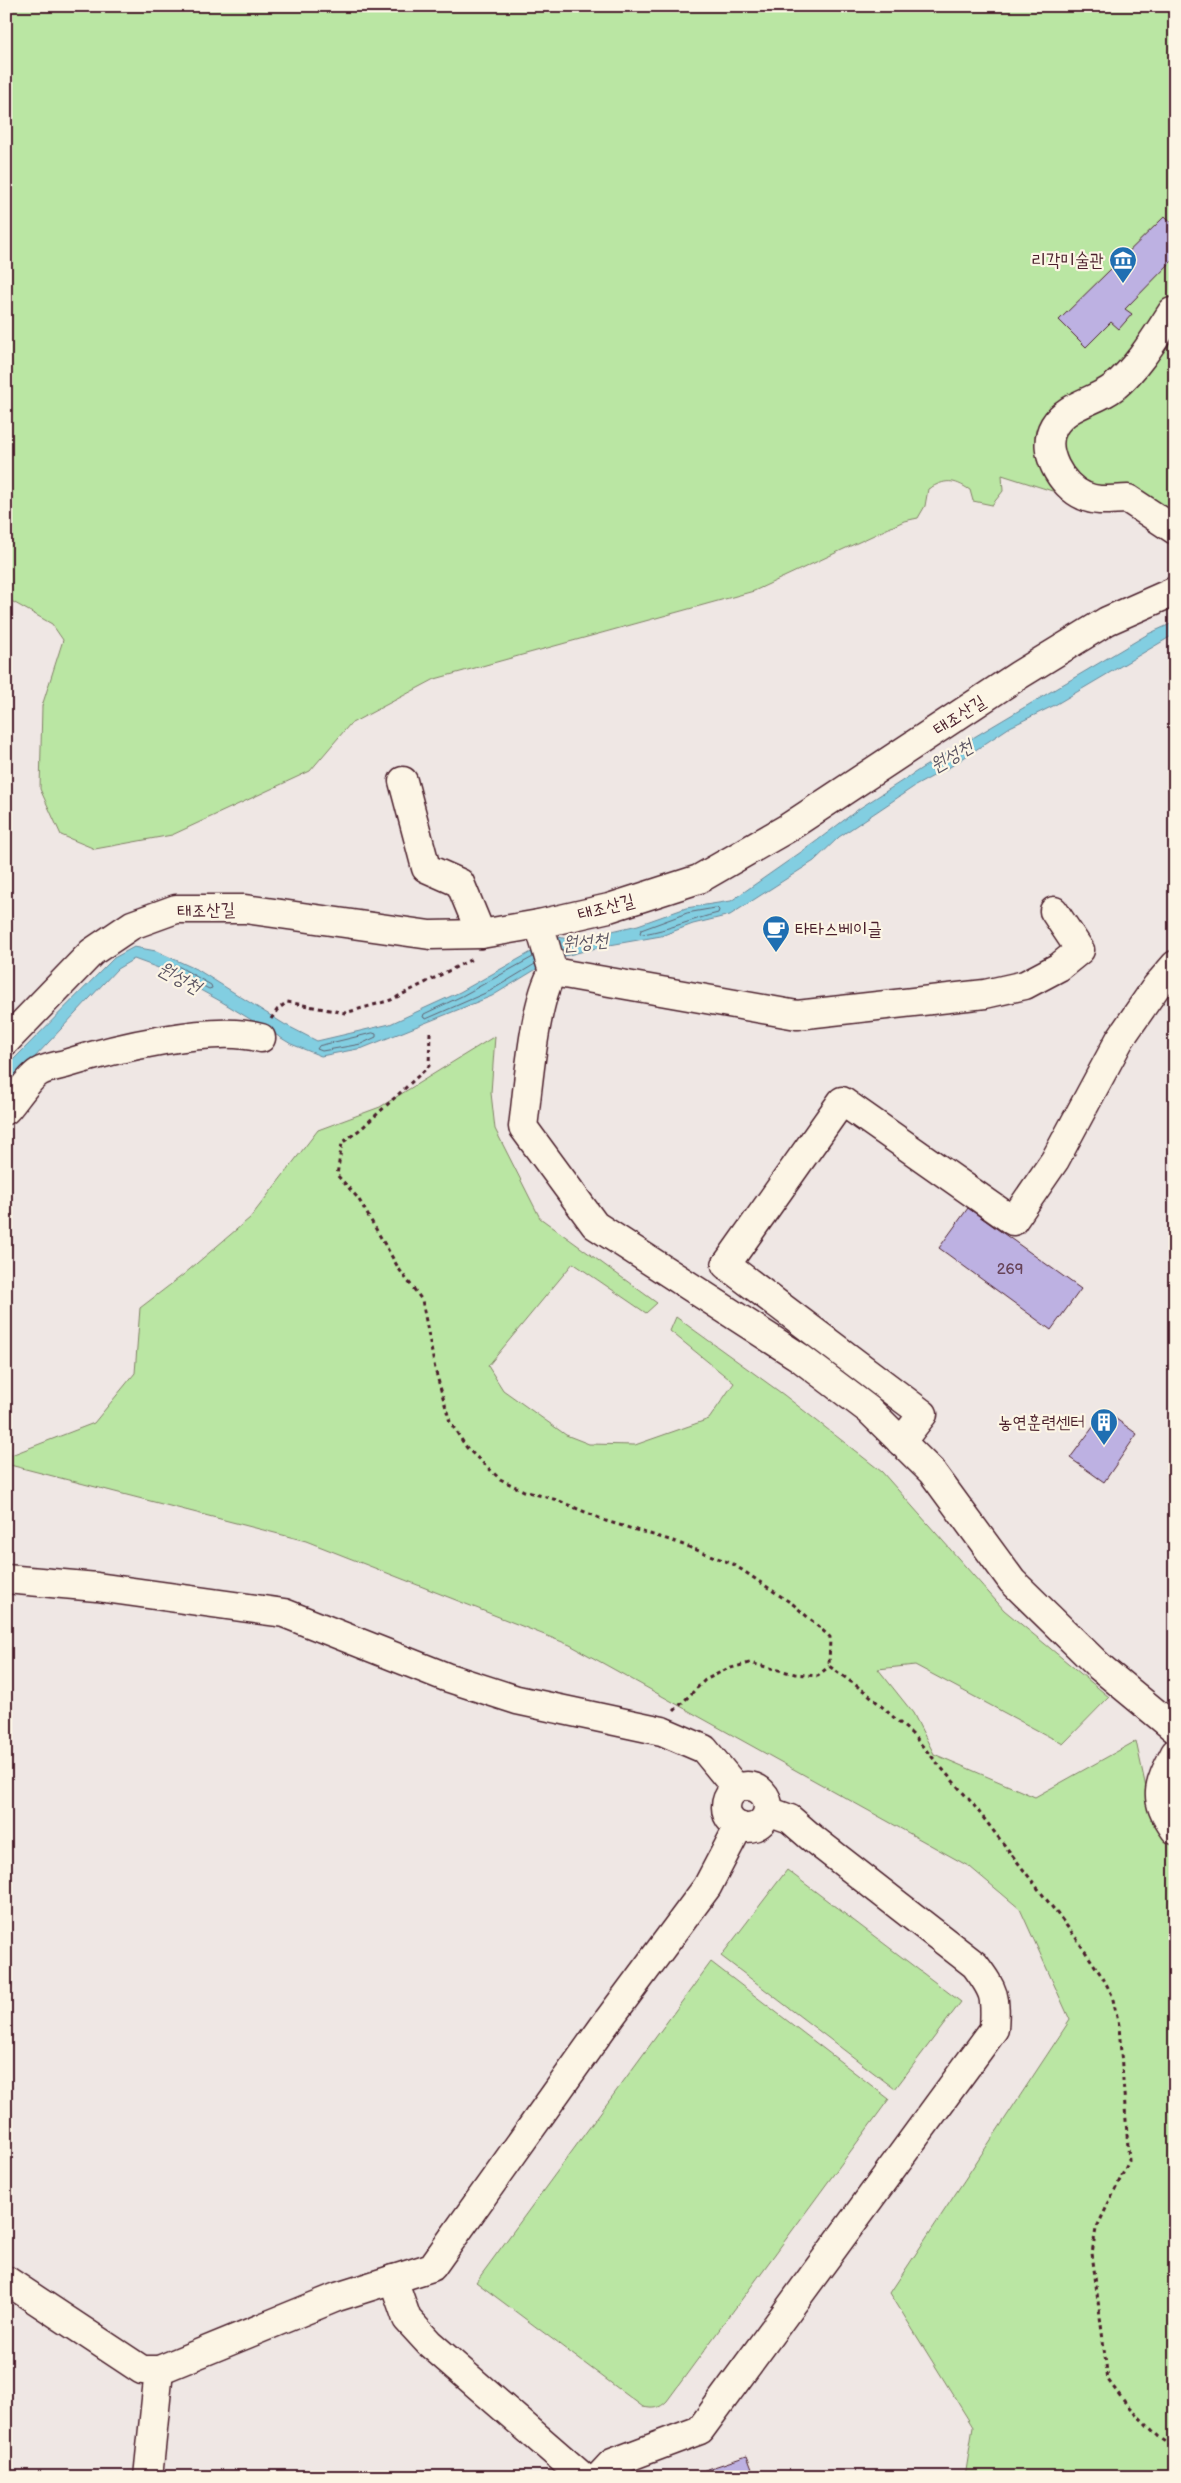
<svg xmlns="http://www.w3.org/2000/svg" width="1181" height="2483" font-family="'Balsamiq Sans','Poor Story',sans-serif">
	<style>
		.green { fill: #bae6a3; stroke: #828267 }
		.water { fill: #82cee1; stroke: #6c8898 }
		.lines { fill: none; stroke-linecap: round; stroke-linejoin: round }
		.shore { stroke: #606574; stroke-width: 1 }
		.building { fill: #bdb1e2; stroke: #4a1f2b }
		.minor-casing { stroke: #4a1f2b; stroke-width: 31 }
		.path { stroke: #4a1f2b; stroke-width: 3; stroke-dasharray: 4 4; stroke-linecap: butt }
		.minor { stroke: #fcf5e5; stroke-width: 28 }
		.labels { text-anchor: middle; stroke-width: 4.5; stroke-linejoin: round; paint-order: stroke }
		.number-label { font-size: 15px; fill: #674459 }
		.poi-label { font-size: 18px; fill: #4a1f2b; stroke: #fcf5e5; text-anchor: end }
		.street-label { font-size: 18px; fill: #4a1f2b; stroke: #fcf5e5 }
		.water-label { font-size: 19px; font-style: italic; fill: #5b5462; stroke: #fcf5e5 }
	</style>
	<rect width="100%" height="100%" fill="#efe7e4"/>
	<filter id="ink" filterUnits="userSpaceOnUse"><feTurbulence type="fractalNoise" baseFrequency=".02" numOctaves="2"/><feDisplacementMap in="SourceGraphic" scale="10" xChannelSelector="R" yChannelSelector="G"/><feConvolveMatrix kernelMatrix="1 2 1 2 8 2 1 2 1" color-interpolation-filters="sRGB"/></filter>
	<g filter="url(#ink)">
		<g class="green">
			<path d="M6,6h1169v515l-107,-25 -66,-21 1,16 -11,14 -19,-4 -3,-11c-17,-11 -24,-11 -42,-1l-3,17 -7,12 -14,3 -150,70 -319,88 -85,45 -40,47 -138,64 -77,14 -34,-14 -21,-46 2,-83 21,-66 -11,-16 -46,-26z"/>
			<path d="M495,1036l-4,57 4,36 45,89 117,85 -11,10 -73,-50 -85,103 15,24 63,45 23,9 46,1 74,-26 25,-36 -64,-52 6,-14 108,78 98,77 122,138 105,87 -46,47 -148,-79 -37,4 35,44 21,41 101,43 101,-56 16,75 23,34v627h-210l8,-50 -83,-134 180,-273 -50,-111 -50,-42 -400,-222 -264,-104 -300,-77v-7l88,-34 41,-50 5,-65 43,-33 67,-57 68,-88 62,-23z"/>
			<path d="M787,1870l174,132 -66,87 -174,-133z"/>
			<path d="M711,1962l178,137 -222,302c-8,8 -13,8 -24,6l-167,-125z"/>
		</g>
		<path class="water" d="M1175,622v12l-120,71 -45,22 -60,40 -35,19 -76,51 -25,24 -84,54 -37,9 -32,12 -57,10 -51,13 -61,37 -129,52 -42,8 -30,-12 -69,-42 -58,-32 -30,-11 -17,10 -111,119v-21l108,-109 20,-11 22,4 42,19 86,54 33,17 73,-17 70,-32 98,-55 15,3 65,-15 48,-17 45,-7 83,-58 46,-35 62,-40 226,-134z"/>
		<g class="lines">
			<g class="shore">
				<path d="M717,908l2,2 -1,3c-25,6 -50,17 -75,21l-3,-1 1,-3 46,-17z"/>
				<path d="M533,957l-71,39 -38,18 -1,3 3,2 64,-28 45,-27"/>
				<path d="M178,966l33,19 1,3 -3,1 -34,-18 -1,-4z"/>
				<path d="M373,1033l3,1v3l-15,7 -39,7 -5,-2 2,-3z"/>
			</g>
		</g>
		<g class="building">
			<path d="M1165,216l10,10v32l-50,51 7,5 -13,15 -8,-7 -25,25 -27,-27z"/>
			<path d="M968,1208l113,81 -30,41 -112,-82z"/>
			<path d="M1105,1411l32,23 -33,48 -34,-24z"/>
			<path d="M747,2456l8,21h-62v-3z"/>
		</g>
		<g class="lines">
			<g class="minor-casing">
				<g id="minor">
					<path d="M1172,312c-17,26 -34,55 -58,75 -19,15 -47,17 -60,39 -14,24 7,60 30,70 15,7 28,3 44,3l47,31"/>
					<path d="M403,781l23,87 34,15 21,51"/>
					<path d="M539,924l14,48c-19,29 -25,117 -30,155l72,98 204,132 70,53 63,62 80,109 88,86 75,62"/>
					<path d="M553,972l244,43 188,-21 40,-9 34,-18 21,-17 -26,-39"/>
					<path d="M6,1041l86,-89 40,-27 44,-16h69l185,26 51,-1 58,-10 70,-16 90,-29 87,-50 233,-154 88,-54 68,-30"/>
					<path d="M6,1110c9,-10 23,-32 33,-38 7,-4 18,-6 26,-8 47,-15 149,-40 196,-26"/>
					<path d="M901,1442l22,-28 -197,-149 116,-164 171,120 42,-61 65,-121 36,-52 19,-22"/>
					<path d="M6,1579l91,8 187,26 162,64 71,23 145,31 42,18 32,39"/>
					<path d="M1175,1753c-17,33 -23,45 0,77"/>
					<circle cx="747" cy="1807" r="21"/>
					<path d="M393,2279l14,40 22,24 154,134"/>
					<path d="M6,2280l136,90h17l178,-73 95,-30 171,-240 104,-140 32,-61"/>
					<path d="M148,2477l11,-107"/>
					<path d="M599,2477l13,-14 88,-33 294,-401c2,-33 1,-37 -19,-64l-163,-127 -22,-19 -22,-8"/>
				</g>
			</g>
			<g class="path">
				<path d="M271,1019l6,-9 10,-8 58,11 46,-13 81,-41"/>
				<path d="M430,1032l-1,34 -67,62 -20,15 -5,32 21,23 41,71 23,31 13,69 15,53 17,26 33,31 24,12 33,9 49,21 67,20 60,23 61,41 36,32 -1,29 39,28 44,40 60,69 104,135 27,40 9,17 7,31 10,135 -33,68 -4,24 16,127 19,25 32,32 16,11"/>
				<path d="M674,1711l31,-31 22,-11 23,-6 45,11 23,2 11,-10"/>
			</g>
			<use href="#minor" class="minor"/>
		</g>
	</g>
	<defs>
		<g id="museum-pin" transform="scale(1.4375)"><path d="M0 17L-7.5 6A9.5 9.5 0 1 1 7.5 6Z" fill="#1f6fb2" stroke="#fcf5e5"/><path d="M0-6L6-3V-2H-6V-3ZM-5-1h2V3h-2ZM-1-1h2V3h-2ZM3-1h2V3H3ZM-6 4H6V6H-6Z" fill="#fff"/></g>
		<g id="cafe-pin" transform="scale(1.4375)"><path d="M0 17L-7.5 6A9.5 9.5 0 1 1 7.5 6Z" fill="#1f6fb2" stroke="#fcf5e5"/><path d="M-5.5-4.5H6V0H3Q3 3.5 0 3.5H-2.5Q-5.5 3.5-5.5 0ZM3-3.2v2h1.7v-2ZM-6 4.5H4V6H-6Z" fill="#fff"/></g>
		<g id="building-pin" transform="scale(1.4375)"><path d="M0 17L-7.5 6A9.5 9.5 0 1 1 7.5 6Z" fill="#1f6fb2" stroke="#fcf5e5"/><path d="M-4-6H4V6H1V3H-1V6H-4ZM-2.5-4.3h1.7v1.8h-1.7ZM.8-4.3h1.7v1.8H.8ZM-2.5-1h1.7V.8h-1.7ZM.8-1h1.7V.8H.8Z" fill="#fff"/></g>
	</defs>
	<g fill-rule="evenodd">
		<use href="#museum-pin" x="1123" y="260"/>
		<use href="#cafe-pin" x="776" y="929"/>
		<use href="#building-pin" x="1104" y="1422"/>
	</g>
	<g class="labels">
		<g class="number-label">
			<text x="1010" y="1274">269</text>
		</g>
		<g class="poi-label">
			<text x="1104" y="266">리각미술관</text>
			<text x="795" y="935" text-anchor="start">타타스베이글</text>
			<text x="1085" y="1428">농연훈련센터</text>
		</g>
		<g class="street-label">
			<text transform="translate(959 715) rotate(-33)" y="6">태조산길</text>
			<text transform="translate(606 907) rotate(-15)" y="6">태조산길</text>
			<text transform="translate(206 910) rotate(-2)" y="6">태조산길</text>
		</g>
		<g class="water-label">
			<text transform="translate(951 755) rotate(-30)" y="7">원성천</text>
			<text transform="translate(585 941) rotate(-5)" y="7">원성천</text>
			<text transform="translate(180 977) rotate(29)" y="7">원성천</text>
		</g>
	</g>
	<rect width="1181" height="2483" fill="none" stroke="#fcf5e5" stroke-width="25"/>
	<rect x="12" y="12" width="1156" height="2458" fill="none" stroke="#4a1f2b" stroke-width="2" filter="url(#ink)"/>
</svg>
